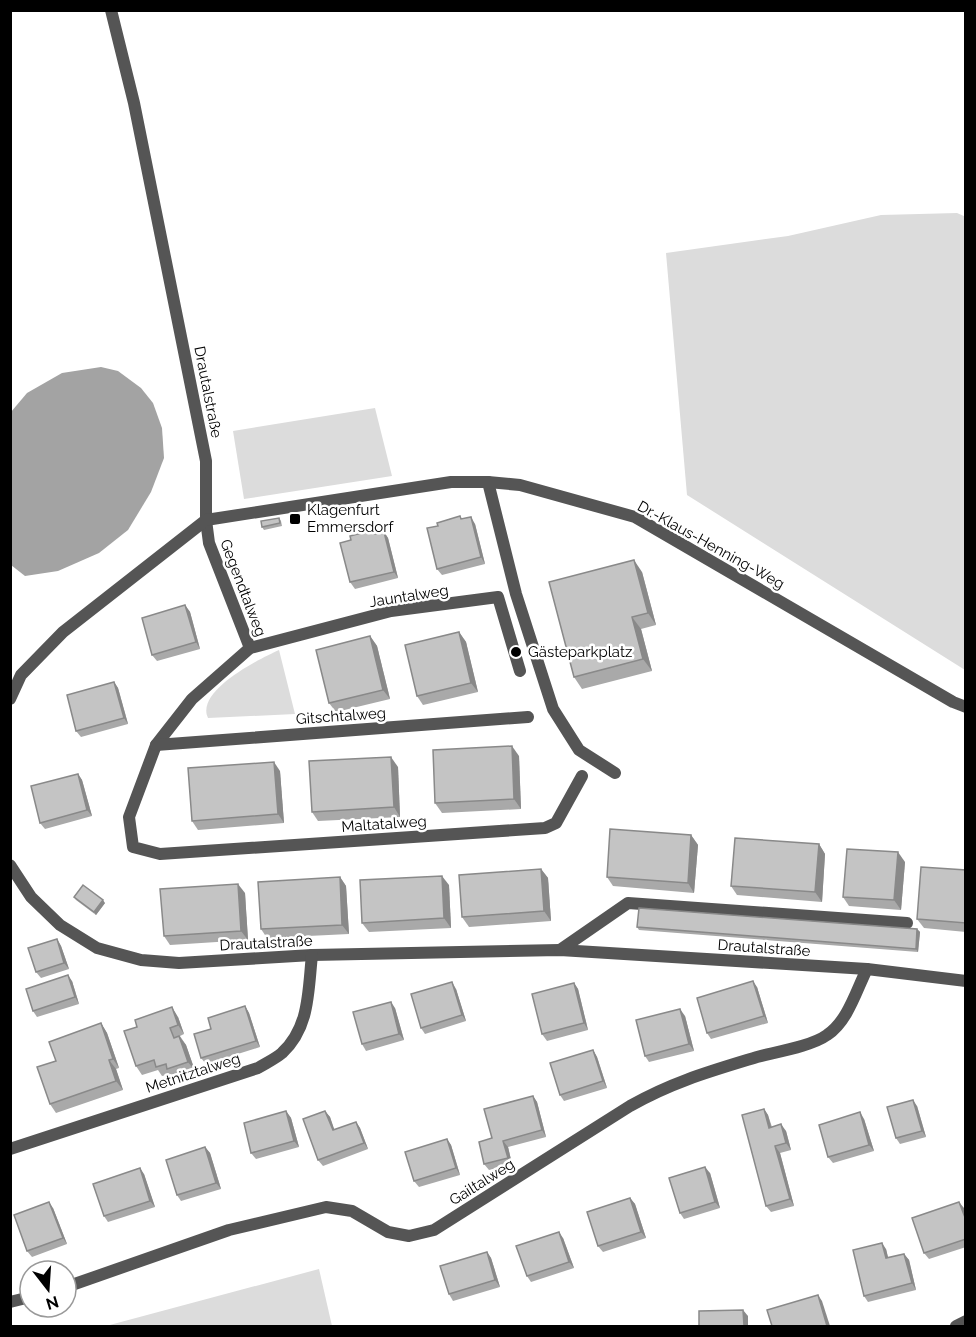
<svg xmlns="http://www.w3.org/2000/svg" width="976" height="1337" font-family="Raleway,sans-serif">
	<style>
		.green { fill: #dcdcdc }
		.water { fill: #a3a3a3 }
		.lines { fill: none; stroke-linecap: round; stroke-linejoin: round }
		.lane { stroke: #555; stroke-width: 12 }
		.street { stroke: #555; stroke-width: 12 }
		.wall { fill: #a9a9a9 }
		.shaded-wall { fill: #898989 }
		.building { fill: #c4c4c4; stroke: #898989; stroke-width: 1.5 }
		.poi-dot { fill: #000; stroke: #fff; stroke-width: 2 }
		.labels { text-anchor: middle; stroke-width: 5; stroke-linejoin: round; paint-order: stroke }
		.street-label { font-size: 15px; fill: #000; stroke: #fff }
		.poi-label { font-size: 15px; fill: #000; stroke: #fff; text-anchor: start }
	</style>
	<rect width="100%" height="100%" fill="#fff"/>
	<g class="green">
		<path d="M957,213l9,4 -1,453 -278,-175 -21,-242 122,-17 93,-21z"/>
		<path d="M375,408l17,68 -148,23 -11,-68z"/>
		<path d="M279,650l16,64 -87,4c-13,-27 51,-59 71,-68z"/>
		<path d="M319,1269l13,57h-226z"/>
	</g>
	<path class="water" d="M101,367l17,4 23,17 12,15 9,25 2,30 -13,34 -23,38 -29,23 -41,18 -33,5 -14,-11v-153l16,-19 35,-20z"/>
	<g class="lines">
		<path class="lane" d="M488,482l28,112 37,115 26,41 36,23"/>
		<g class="street">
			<path d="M111,10l23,93 72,358v59l3,23 41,105"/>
			<path d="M520,671l-22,-74 -107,14 -141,37 -58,51 -36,46 -27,72 4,30 27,7 385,-26 11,-5 26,-47"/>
			<path d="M10,699l11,-24 42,-43 143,-112 245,-38h37l32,3 115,32 318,185 13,5"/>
			<path d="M156,745l372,-28"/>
			<path d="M10,865l21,32 29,28 37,23 44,12 38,3 133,-8 248,-5 307,19 99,12"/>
			<path d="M560,950l68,-47 279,20"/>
			<path d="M10,1149l248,-81c8,-5 17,-9 24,-15 28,-26 26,-62 30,-98"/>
			<path d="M66,1287l163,-57 97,-23 26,4 36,21 21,4 25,-6 196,-124c42,-24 81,-35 127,-49 19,-5 55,-11 70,-22 21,-14 29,-44 40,-66"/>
			<path d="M10,1302l20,-5"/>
			<path d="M956,1326l10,-5"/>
		</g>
	</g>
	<g class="wall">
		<path d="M279,518l2,3 1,5 -18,4 -2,-3z"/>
		<path d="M462,519l13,5 10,40 -43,11 -5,-6z"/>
		<path d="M384,532l4,6 10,40 -43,11 -5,-7 26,-48z"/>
		<path d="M642,572l14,53 -15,4 11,42 -70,18 -8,-12z"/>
		<path d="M185,605l5,7 10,37 -43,12 -5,-6z"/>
		<path d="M459,632l7,10 12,50 -55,13 -6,-9z"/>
		<path d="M370,636l7,10 13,53 -54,13 -7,-9z"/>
		<path d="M114,682l4,6 10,36 -47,13 -5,-6z"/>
		<path d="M519,756l2,53 -79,4 -7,-10z"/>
		<path d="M398,767l2,50 -82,4 -6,-9z"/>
		<path d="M280,771l4,52 -86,7 -6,-9z"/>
		<path d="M78,774l4,6 10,36 -47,13 -5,-6z"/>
		<path d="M691,835l7,10 -4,48 -81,-7 -6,-9z"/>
		<path d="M819,844l6,10 -3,48 -85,-7 -6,-9z"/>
		<path d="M905,862l-4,48 -52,-4 -6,-9z"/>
		<path d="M541,869l7,9 3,43 -82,6 -7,-10z"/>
		<path d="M966,870v62l-42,-4 -7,-9z"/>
		<path d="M340,877l6,9 3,48 -82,4 -6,-9z"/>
		<path d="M449,885l2,43 -82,4 -7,-9z"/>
		<path d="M245,893l3,47 -78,5 -6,-9z"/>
		<path d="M74,897l31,6 -9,12 -20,-15z"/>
		<path d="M637,927l280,2 3,3 -2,20 -279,-22z"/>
		<path d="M57,939l4,7 8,23 -28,9 -5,-6z"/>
		<path d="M72,981l7,23 -42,13 -4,-6z"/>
		<path d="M574,983l4,6 10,41 -41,11 -5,-7z"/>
		<path d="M757,987l11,36 -57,16 -4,-6z"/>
		<path d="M456,989l10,32 -41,13 -4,-6z"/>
		<path d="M245,1006l4,7 11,34 -54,17 -5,-6 10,-29z"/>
		<path d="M395,1008l9,32 -38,11 -4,-7z"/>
		<path d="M685,1016l9,35 -45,11 -4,-6z"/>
		<path d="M178,1017l6,17 -4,2 6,9 9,26 -21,7 -3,-4 -9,2 -4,-6 -16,5 -6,-9 1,-39z"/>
		<path d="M101,1023l6,10 12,35 -3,1 7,21 -67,23 -6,-9 6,-43z"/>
		<path d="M593,1050l4,7 10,31 -43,13 -4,-6z"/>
		<path d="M533,1096l4,6 9,35 -38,10 4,17 -23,6 -5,-6 8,-26z"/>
		<path d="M917,1106l9,31 -26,7 -4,-6z"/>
		<path d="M764,1109l4,6 4,12 14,4 5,19 -11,3 14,53 -23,6 -5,-6z"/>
		<path d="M286,1111l5,7 8,29 -43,12 -5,-6z"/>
		<path d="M325,1111l5,6 4,13 22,-8 4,6 8,21 -45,17 -5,-6z"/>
		<path d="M864,1119l10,32 -41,12 -5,-6z"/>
		<path d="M447,1139l4,6 9,30 -41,12 -5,-6z"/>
		<path d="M205,1147l5,6 11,36 -40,12 -4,-6z"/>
		<path d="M710,1173l10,35 -36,11 -4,-6z"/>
		<path d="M144,1174l11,33 -47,15 -4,-6z"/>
		<path d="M630,1198l5,6 11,34 -43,14 -5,-6z"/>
		<path d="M53,1208l14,36 -35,13 -5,-6z"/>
		<path d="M964,1208l2,5v34l-37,12 -5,-6z"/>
		<path d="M563,1238l11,30 -43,14 -4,-6z"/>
		<path d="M886,1249l2,9 16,-4 5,6 7,30 -48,12 -4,-6z"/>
		<path d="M487,1252l4,6 9,29 -47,14 -4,-7z"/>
	</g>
	<g class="shaded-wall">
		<path d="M471,517l4,7 10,40 -4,-7z"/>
		<path d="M384,532l4,6 10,40 -4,-6z"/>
		<path d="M634,560l8,12 14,53 -8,-12z"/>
		<path d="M185,605l5,7 10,37 -4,-7z"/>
		<path d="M632,617l9,12 11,42 -9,-12z"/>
		<path d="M459,632l7,10 12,50 -7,-9z"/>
		<path d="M370,636l7,10 13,53 -7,-9z"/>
		<path d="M114,682l4,6 10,36 -4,-6z"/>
		<path d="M512,746l7,10 2,53 -7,-10z"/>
		<path d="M391,757l7,10 2,50 -6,-10z"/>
		<path d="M274,762l6,9 4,52 -6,-9z"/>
		<path d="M78,774l4,6 10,36 -5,-6z"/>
		<path d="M691,835l7,10 -4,48 -6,-10z"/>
		<path d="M819,844l6,10 -3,48 -7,-10z"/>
		<path d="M898,852l7,10 -4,48 -7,-10z"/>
		<path d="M541,869l7,9 3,43 -7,-10z"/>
		<path d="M442,876l7,9 2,43 -7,-10z"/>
		<path d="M340,877l6,9 3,48 -7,-9z"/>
		<path d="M238,884l7,9 3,47 -7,-9z"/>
		<path d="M103,900l2,3 -9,12 -2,-3z"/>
		<path d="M917,929l3,3 -2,20 -2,-3z"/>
		<path d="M57,939l4,7 8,23 -5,-6z"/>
		<path d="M68,975l4,6 7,23 -4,-7z"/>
		<path d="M753,981l4,6 11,36 -4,-7z"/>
		<path d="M452,982l4,7 10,32 -4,-6z"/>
		<path d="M574,983l4,6 10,41 -4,-7z"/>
		<path d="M391,1002l4,6 9,32 -5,-6z"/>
		<path d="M245,1006l4,7 11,34 -4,-6z"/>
		<path d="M172,1007l6,10 6,17 -6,-9z"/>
		<path d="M680,1009l5,7 9,35 -5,-7z"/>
		<path d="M101,1023l6,10 12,35 -6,-9z"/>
		<path d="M179,1036l7,9 9,26 -7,-9z"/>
		<path d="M593,1050l4,7 10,31 -4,-7z"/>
		<path d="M109,1060l7,9 7,21 -7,-9z"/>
		<path d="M533,1096l4,6 9,35 -4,-7z"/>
		<path d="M913,1100l4,6 9,31 -4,-6z"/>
		<path d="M764,1109l4,6 5,19 -4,-6z"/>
		<path d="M286,1111l5,7 8,29 -5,-6z"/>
		<path d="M325,1111l5,6 7,20 -4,-7z"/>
		<path d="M860,1112l4,7 10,32 -5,-6z"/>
		<path d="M356,1122l4,6 8,21 -4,-6z"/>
		<path d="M781,1124l5,7 5,19 -5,-7z"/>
		<path d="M447,1139l4,6 9,30 -4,-7z"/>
		<path d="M503,1141l5,6 4,17 -4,-6z"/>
		<path d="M775,1146l5,7 14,53 -4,-7z"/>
		<path d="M205,1147l5,6 11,36 -5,-6z"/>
		<path d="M705,1167l5,6 10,35 -5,-6z"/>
		<path d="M140,1168l4,6 11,33 -5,-6z"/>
		<path d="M630,1198l5,6 11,34 -5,-6z"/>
		<path d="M49,1202l4,6 14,36 -4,-6z"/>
		<path d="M959,1202l5,6 2,5v7z"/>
		<path d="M559,1232l4,6 11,30 -5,-6z"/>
		<path d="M882,1243l4,6 4,16 -4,-7z"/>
		<path d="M487,1252l4,6 9,29 -5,-7z"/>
		<path d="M904,1254l5,6 7,30 -4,-7z"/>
		<path d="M818,1295l4,6 8,25h-3z"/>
		<path d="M743,1310l5,6v10h-4z"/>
	</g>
	<g class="building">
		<path d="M460,516l1,3 10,-2 10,40 -44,12 -10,-41 11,-2 -1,-3z"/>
		<path d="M279,518l1,5 -18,4 -1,-6z"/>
		<path d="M373,530l1,4 10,-2 10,40 -44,10 -10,-39 11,-3 -1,-4z"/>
		<path d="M634,560l14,53 -16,4 11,42 -69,18 -25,-95z"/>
		<path d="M185,605l11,37 -44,13 -10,-37z"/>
		<path d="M459,632l12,51 -54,13 -12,-51z"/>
		<path d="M370,636l13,54 -54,13 -13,-53z"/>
		<path d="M114,682l10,36 -48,13 -9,-36z"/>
		<path d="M512,746l2,53 -79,4 -2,-53z"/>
		<path d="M391,757l3,50 -82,5 -3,-51z"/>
		<path d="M274,762l4,52 -86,7 -4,-53z"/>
		<path d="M78,774l9,36 -47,13 -9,-37z"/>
		<path d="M610,829l81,6 -3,48 -81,-6z"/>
		<path d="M735,838l84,6 -4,48 -84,-6z"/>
		<path d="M847,849l51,3 -4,48 -51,-3z"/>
		<path d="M921,867l45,3v53l-49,-4z"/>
		<path d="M541,869l3,42 -82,6 -3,-42z"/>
		<path d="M442,876l2,42 -82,5 -2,-43z"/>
		<path d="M340,877l2,48 -81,4 -3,-47z"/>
		<path d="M238,884l3,47 -77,5 -4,-47z"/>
		<path d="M83,885l20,15 -9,12 -20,-15z"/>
		<path d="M639,908l278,21 -1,20 -279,-22z"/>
		<path d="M57,939l7,24 -28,9 -8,-24z"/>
		<path d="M68,975l7,22 -42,14 -7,-22z"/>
		<path d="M753,981l11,35 -57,17 -10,-35z"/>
		<path d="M452,982l10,33 -41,13 -10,-34z"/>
		<path d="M574,983l10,40 -42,11 -10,-40z"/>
		<path d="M391,1002l8,32 -37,10 -9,-32z"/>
		<path d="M245,1006l11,35 -55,17 -7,-24 17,-5 -3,-11z"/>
		<path d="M172,1007l6,18 -8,3 4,10 5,-2 9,26 -21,7 -1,-5 -10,3 -2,-7 -18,6 -12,-35 13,-4 -2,-7z"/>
		<path d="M680,1009l9,35 -44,12 -9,-36z"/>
		<path d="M101,1023l12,36 -4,1 7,21 -66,23 -13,-37 19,-6 -7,-19z"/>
		<path d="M593,1050l10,31 -43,14 -10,-32z"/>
		<path d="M533,1096l9,34 -39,11 5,17 -24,6 -5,-22 13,-4 -8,-29z"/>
		<path d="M913,1100l9,31 -26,7 -9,-31z"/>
		<path d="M764,1109l5,19 12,-4 5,19 -11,3 15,53 -24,7 -24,-91z"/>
		<path d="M286,1111l8,30 -43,12 -7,-30z"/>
		<path d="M325,1111l8,19 23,-8 8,21 -46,17 -15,-41z"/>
		<path d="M860,1112l9,33 -41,12 -9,-32z"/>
		<path d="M447,1139l9,29 -42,13 -9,-29z"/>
		<path d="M205,1147l11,36 -39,12 -11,-35z"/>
		<path d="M705,1167l10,35 -35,11 -11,-35z"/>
		<path d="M140,1168l10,33 -46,15 -11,-32z"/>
		<path d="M630,1198l11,34 -43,14 -11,-34z"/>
		<path d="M49,1202l14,36 -36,13 -13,-36z"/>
		<path d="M959,1202l7,18v19l-42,14 -12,-35z"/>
		<path d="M559,1232l10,30 -42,14 -11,-30z"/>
		<path d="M882,1243l4,15 18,-4 8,29 -48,13 -11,-46z"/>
		<path d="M487,1252l8,28 -46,14 -9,-28z"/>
		<path d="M818,1295l9,31h-55l-5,-16z"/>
		<path d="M743,1310l1,16h-45v-15z"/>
	</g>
	<g class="poi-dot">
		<rect x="289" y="513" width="12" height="12" rx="3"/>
		<circle cx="516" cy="652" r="6"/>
	</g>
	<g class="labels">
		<g class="street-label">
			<text transform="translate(208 392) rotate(79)" y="5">Drautalstraße</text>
			<text transform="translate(711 545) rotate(29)" y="5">Dr.-Klaus-Henning-Weg</text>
			<text transform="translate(243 588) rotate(69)" y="5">Gegendtalweg</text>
			<text transform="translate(409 596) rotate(-9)" y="5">Jauntalweg</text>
			<text transform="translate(341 716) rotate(-4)" y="5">Gitschtalweg</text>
			<text transform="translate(384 824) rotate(-4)" y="5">Maltatalweg</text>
			<text transform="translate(266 943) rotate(-3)" y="5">Drautalstraße</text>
			<text transform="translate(764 948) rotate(4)" y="5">Drautalstraße</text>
			<text transform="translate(193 1073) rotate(-18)" y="5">Metnitztalweg</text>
			<text transform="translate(482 1182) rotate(-32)" y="5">Gailtalweg</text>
		</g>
		<g class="poi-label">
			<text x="307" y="515">Klagenfurt<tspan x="307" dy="17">Emmersdorf</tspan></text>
			<text x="528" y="657">Gästeparkplatz</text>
		</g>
	</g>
	<rect width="976" height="1337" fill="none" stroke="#000000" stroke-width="24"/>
	<g transform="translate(48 1289) rotate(163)"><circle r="28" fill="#ffffff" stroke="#999999" stroke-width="1.5"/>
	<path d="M0-4.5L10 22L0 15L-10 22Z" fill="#000000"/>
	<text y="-9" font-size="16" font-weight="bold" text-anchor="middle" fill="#000000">N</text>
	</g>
</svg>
